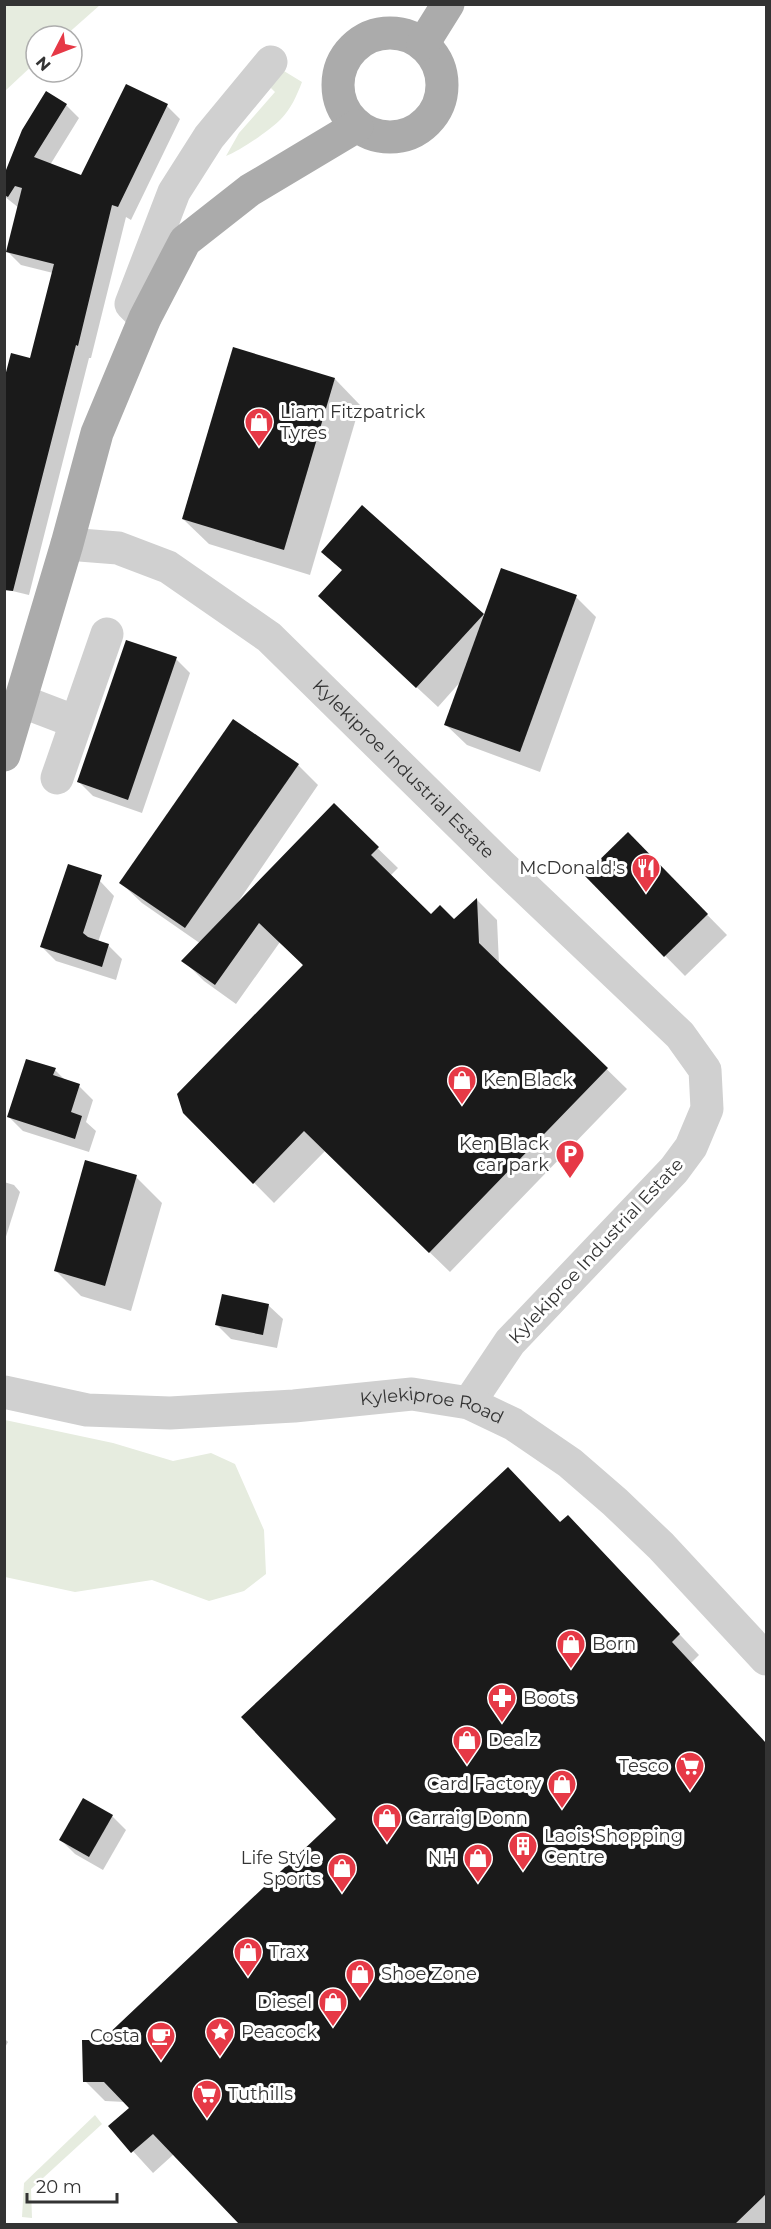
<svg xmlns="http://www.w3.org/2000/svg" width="771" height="2229" font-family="Montserrat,sans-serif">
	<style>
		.green { fill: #e6ecdf }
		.shadow { fill: #0003 }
		.building { fill: #1a1a1a }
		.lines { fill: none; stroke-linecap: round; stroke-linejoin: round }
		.minor { stroke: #d0d0d0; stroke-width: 33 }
		.major { stroke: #ababab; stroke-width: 33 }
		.labels { text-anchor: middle; stroke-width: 6; stroke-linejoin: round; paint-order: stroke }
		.poi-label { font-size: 18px; fill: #333; stroke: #fff; text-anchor: start }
		.street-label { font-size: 18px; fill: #333; stroke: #fff }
	</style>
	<rect width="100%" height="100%" fill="#fff"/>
	<g class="green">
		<path d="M5,4h95v1l-35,31h-29v26l-31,29z"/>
		<path d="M279,68l23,14c-5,13 -11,27 -21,37 -11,11 -41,32 -55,37l13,-23 36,-41 -9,-9z"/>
		<path d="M5,1420l108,23 60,18 38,-8 24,11 29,66 2,44 -22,17 -35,10 -57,-21 -77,12 -70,-15z"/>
		<path d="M95,2115l7,9 -71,65 1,29 -10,-1 2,-34z"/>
	</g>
	<g class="shadow">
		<path d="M66,105l13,13 -29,47 32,12 85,-71 13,13 -49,101 -5,-3 -35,141h-2l-60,237 -25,-6 27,-229 22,-87 -32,-8 -13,-13 11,-44 -15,-12v-17z"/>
		<path d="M335,379l25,26 -50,170 -101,-31 -26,-25z"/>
		<path d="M362,508l123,109 91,-20 20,20 -56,155 -73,-27 -21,-20 16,-45 -24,27 -98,-91 3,-45 -20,-19z"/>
		<path d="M176,659l14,14 -48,140 -49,-17 -14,-14z"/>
		<path d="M298,765l20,20 -82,120 98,-99 64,62 -8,8 41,40 23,5 23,-21 20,20 2,44 128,125 -177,183 -125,-121 -51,52 -90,-91 120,-146 -24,-24 -44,62 -32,-23 -20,-20 17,-17 -59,-41 -21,-20z"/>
		<path d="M628,834l99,101 -42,41 -99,-101z"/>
		<path d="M100,881l14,15 -16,46 10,3 14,14 -6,21 -60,-19 -14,-14z"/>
		<path d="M55,1070l12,12 12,4 14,14 -7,22 10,9 -7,21 -66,-21 -14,-14z"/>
		<path d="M136,1177l26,26 -31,108 -50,-15 -26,-26z"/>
		<path d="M4,1182l10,3 6,7 -16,51z"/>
		<path d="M268,1305l15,14 -6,29 -46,-9 -14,-14z"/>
		<path d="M561,1524l27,13 111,118 -8,8 75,81v480h-525l-67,-70 -21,19 -43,-47 21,-18 -6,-6 -20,-1 -20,-20 18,-39 235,-223z"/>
		<path d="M112,1816l14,14 -23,40 -28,-16 -14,-14z"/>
		<path d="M4,2038l4,4 -4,7z"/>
	</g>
	<g class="building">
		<path d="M126,84l42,20 -50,103 -6,-2 -34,141 -2,-1 -63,246 -9,-1v-210l7,-27 19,5 24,-94 -48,-12 16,-64 -7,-2 -7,11 -4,-2v-20l18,-45 24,-39 21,13 -33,53 47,18z"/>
		<path d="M233,347l102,31 -51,172 -102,-31z"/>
		<path d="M362,505l122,109 -68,74 -98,-92 24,-26 -21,-18z"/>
		<path d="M501,568l76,27 -57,157 -76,-27z"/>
		<path d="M126,640l51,17 -49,143 -51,-18z"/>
		<path d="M233,719l66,45 -114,164 -66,-45z"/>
		<path d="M334,803l45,44 -8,8 60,59 9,-9 14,14 23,-21 2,45 129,125 -179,185 -125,-122 -51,53 -70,-71 -6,-19 126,-129 -44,-42 -44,62 -34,-24z"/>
		<path d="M628,832l80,82 -44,43 -80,-82z"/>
		<path d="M68,864l34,11 -19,58 5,4 21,7 -7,23 -62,-20z"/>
		<path d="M26,1059l30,9 -3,7 27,9 -9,28 11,4 -7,23 -68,-22z"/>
		<path d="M85,1160l52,15 -32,111 -51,-15z"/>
		<path d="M222,1294l47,10 -6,31 -48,-10z"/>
		<path d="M508,1467l52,55 8,-7 112,119 -8,8 94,101v451l-31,30h-496l-86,-90 -22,19 -23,-27 21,-18 -25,-26h-21l-1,-42h20l234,-221 -95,-102z"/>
		<path d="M83,1798l30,17 -24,42 -30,-17z"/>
	</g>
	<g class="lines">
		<g class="minor">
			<path d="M145,318l-14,-14 43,-112 35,-55 62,-75"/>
			<path id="s1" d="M67,544l51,4 50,19 101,70 231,227 180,171 25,35 2,39 -16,38 -17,23 -164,172 -41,61"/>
			<path d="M21,701l55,21"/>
			<path d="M57,778l50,-144"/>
			<path id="s2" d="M4,1392l83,18 83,3 124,-7 118,-12 57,9 44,21 57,39 45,39 46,44 105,113"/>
		</g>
		<g class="major">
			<circle cx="390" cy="85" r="52"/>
			<path d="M423,44l25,-40"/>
			<path d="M4,755l63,-211 30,-111 48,-115 40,-77 65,-51 107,-64"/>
		</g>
	</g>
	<defs>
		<g id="shop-pin" transform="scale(1.5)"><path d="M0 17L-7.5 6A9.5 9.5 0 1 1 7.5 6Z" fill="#e63946" stroke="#fff"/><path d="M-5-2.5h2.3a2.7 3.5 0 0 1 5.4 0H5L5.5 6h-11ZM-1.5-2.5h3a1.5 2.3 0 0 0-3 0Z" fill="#fff"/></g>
		<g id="restaurant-pin" transform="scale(1.5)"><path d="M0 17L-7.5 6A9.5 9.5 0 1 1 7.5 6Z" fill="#e63946" stroke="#fff"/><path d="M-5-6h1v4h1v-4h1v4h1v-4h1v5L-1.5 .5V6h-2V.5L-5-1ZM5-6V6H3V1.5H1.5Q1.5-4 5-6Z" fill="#fff"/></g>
		<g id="parking-pin" transform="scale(1.5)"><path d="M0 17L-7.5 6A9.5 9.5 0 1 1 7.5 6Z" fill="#e63946" stroke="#fff"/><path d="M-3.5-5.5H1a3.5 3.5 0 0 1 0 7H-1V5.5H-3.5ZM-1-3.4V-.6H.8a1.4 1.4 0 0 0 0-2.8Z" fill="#fff"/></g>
		<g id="pharmacy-pin" transform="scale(1.5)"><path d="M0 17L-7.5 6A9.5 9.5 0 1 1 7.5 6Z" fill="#e63946" stroke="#fff"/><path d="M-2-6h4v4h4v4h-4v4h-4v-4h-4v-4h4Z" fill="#fff"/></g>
		<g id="supermarket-pin" transform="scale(1.5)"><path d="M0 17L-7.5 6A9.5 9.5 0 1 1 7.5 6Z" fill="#e63946" stroke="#fff"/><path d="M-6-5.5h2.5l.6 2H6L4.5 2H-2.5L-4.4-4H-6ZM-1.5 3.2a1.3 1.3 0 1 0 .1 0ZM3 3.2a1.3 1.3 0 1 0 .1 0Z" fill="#fff"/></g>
		<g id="building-pin" transform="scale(1.5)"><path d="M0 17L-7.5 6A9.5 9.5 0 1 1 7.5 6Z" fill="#e63946" stroke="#fff"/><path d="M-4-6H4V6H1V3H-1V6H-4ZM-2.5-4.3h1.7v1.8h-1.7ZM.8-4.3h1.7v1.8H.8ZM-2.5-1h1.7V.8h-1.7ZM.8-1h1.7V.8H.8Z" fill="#fff"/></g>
		<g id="sight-pin" transform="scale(1.5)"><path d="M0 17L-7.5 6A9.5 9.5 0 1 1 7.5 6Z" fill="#e63946" stroke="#fff"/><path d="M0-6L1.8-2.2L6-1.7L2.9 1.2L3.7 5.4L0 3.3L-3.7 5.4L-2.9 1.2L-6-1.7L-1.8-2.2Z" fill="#fff"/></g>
		<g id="cafe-pin" transform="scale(1.5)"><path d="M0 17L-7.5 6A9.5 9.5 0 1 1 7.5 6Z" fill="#e63946" stroke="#fff"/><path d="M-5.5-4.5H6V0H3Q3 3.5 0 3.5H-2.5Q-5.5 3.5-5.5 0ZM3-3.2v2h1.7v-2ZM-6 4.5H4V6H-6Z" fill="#fff"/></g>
	</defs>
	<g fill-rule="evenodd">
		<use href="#shop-pin" x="259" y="422"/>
		<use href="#restaurant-pin" x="646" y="868"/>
		<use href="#shop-pin" x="462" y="1080"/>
		<use href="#parking-pin" x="570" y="1154"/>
		<use href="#shop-pin" x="571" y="1644"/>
		<use href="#pharmacy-pin" x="502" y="1698"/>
		<use href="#shop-pin" x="467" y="1740"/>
		<use href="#supermarket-pin" x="690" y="1766"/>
		<use href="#shop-pin" x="562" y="1784"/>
		<use href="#shop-pin" x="387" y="1818"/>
		<use href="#building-pin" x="523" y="1846"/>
		<use href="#shop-pin" x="478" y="1858"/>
		<use href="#shop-pin" x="342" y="1868"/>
		<use href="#shop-pin" x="248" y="1952"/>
		<use href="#shop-pin" x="360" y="1974"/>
		<use href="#shop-pin" x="333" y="2002"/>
		<use href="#sight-pin" x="220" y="2032"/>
		<use href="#cafe-pin" x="161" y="2036"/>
		<use href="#supermarket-pin" x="207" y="2094"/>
	</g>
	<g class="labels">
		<g class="poi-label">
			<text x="280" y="418">Liam Fitzpatrick<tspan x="280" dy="21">Tyres</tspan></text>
			<text x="625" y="874" text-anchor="end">McDonald's</text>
			<text x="483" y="1086">Ken Black</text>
			<text x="549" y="1150" text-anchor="end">Ken Black<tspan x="549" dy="21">car park</tspan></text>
			<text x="592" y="1650">Born</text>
			<text x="523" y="1704">Boots</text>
			<text x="488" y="1746">Dealz</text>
			<text x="669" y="1772" text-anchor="end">Tesco</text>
			<text x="541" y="1790" text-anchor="end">Card Factory</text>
			<text x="408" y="1824">Carraig Donn</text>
			<text x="544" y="1842">Laois Shopping<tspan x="544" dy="21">Centre</tspan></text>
			<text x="321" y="1864" text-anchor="end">Life Style<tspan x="321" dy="21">Sports</tspan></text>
			<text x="457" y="1864" text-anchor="end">NH</text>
			<text x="269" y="1958">Trax</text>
			<text x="381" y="1980">Shoe Zone</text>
			<text x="312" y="2008" text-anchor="end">Diesel</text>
			<text x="241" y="2038">Peacock</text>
			<text x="140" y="2042" text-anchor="end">Costa</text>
			<text x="228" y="2100">Tuthills</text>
		</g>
		<g class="street-label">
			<text dy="6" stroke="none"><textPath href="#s1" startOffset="416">Kylekiproe Industrial Estate</textPath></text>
			<text transform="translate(596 1251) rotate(-47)" y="6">Kylekiproe Industrial Estate</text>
			<text dy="6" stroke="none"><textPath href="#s2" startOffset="432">Kylekiproe Road</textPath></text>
		</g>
	</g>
	<rect width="771" height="2229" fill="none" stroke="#333333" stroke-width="12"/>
	<g transform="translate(54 54) rotate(228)"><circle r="28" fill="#ffffff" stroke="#adadad" stroke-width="1.5"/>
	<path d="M0-4.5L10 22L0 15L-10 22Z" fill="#e63946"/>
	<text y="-9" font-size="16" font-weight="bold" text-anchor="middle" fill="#333333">N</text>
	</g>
	<path d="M27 2193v9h90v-9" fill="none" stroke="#333333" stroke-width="3"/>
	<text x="36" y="2193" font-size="18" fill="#333333" stroke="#ffffff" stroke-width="4.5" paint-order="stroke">20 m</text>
</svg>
